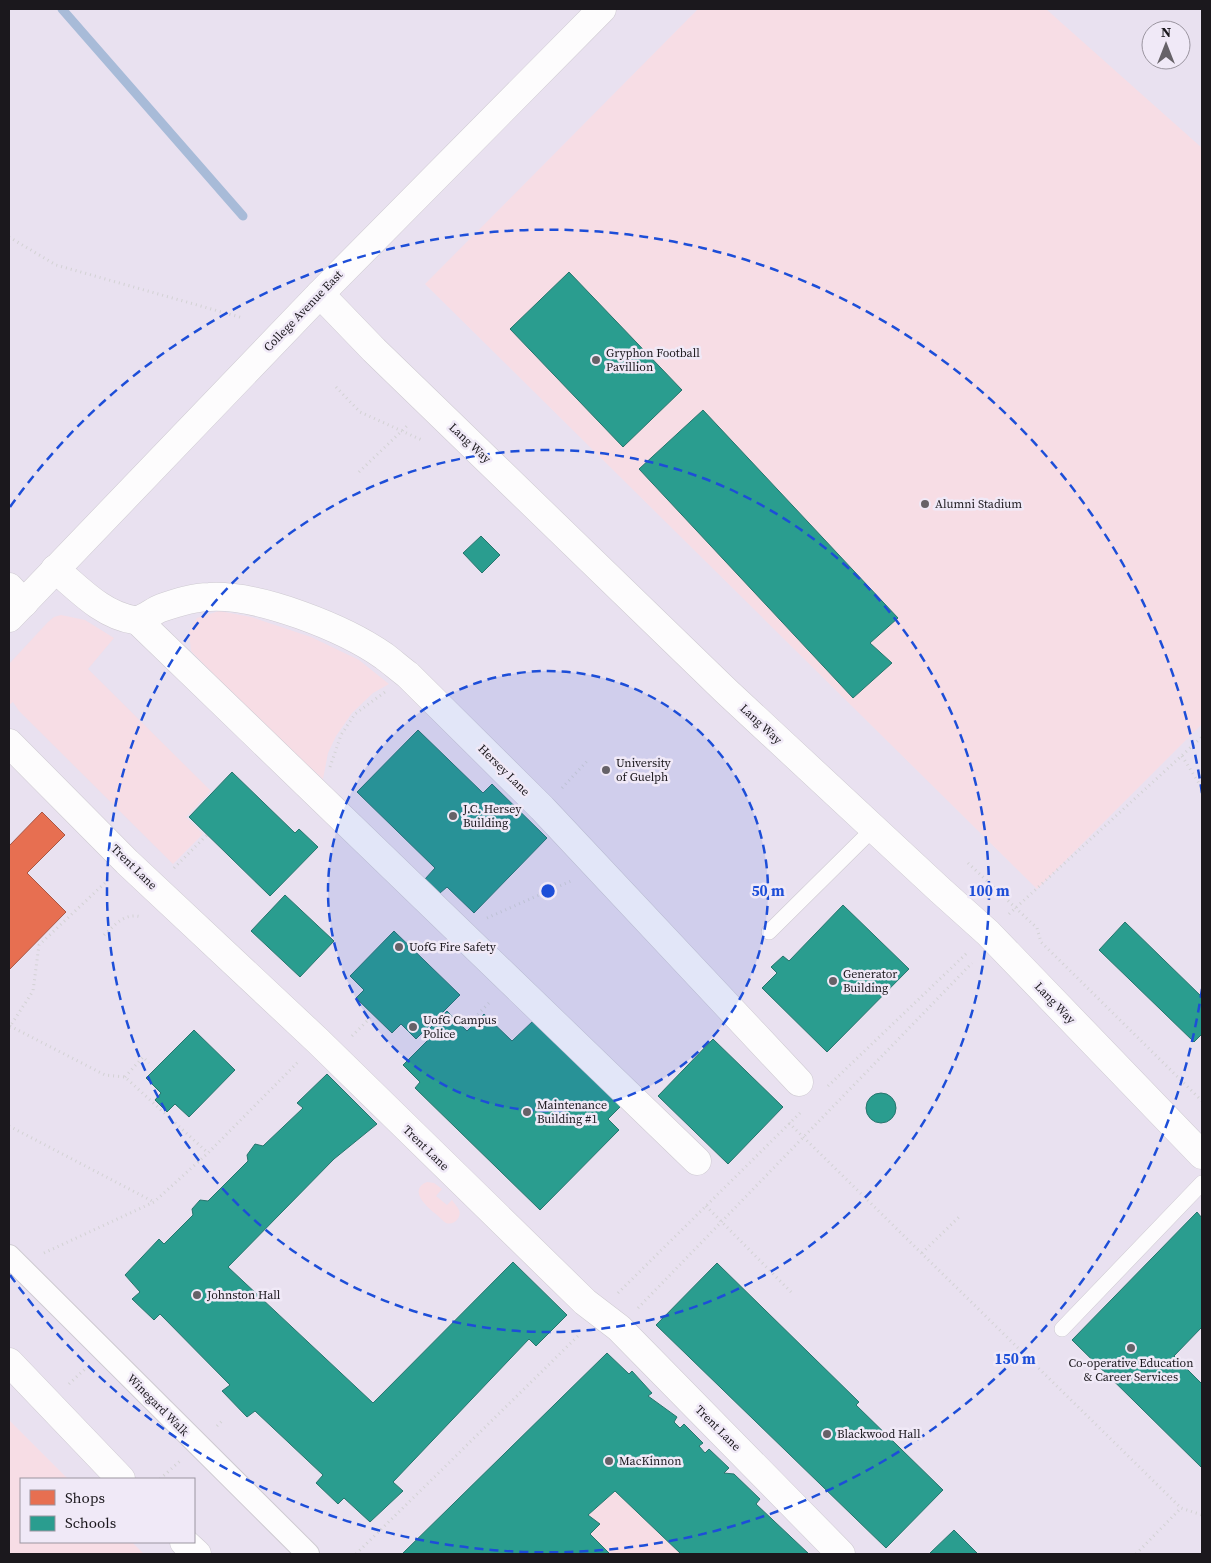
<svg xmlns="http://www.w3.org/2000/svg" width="1211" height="1563" font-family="'Source Serif 4',serif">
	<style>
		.built { fill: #e9e1f0; fill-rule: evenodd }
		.green { fill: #f7dde5 }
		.shops { fill: #e76f51; stroke: #aa5541 }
		.schools { fill: #2a9d8f; stroke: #26756d }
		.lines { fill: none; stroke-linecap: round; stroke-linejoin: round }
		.stream { stroke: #a8bbd8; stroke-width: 9 }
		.service-casing { stroke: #cecad1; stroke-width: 16 }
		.pedestrian-casing { stroke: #cecad1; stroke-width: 24 }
		.minor-casing { stroke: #cecad1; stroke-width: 29 }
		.secondary-casing { stroke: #cecad1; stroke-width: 29 }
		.path { stroke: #d3d2d4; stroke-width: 3; stroke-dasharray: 1 4; stroke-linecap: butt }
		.service { stroke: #fdfcfd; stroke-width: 15 }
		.pedestrian { stroke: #fdfcfd; stroke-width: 22 }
		.minor { stroke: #fdfcfd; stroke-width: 28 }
		.secondary { stroke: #fdfcfd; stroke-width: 28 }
		.ring { fill: none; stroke: #1d4ed8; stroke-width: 2.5; stroke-dasharray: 9 6 }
		.poi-dot { fill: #666268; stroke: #f0e9f7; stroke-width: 2 }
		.labels { text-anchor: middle; stroke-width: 5; stroke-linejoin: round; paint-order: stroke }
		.street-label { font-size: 12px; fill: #1b181d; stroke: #f0e9f7 }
		.poi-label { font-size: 12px; fill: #1b181d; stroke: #f0e9f7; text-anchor: start }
		.centre { fill: #1d4ed8; stroke: #f0e9f7; stroke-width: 2.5 }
		.ring-label { font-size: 15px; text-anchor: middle; font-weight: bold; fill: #1d4ed8; stroke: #f0e9f7; stroke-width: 5; stroke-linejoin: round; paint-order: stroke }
	</style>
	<rect width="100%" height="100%" fill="#f0ecf4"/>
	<path class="built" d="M9,9h1193v1545h-1193zM1151,30h30v30h-30zM21,1479h173v63h-173z"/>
	<g class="green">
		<path d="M698,9h348l156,139v576l-165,165 -612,-605z"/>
		<path d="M219,611l32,6 60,20 48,23 30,24 -16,9 -21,20 -16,23 -8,17 -5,26 -55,-49 -77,-79 -2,-19 8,-14z"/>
		<path d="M61,615l24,5 29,18 -26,31 123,122 -25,26 17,17 -30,30 -154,-153 -6,-9 -4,3v-41l39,-42 6,-5z"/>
		<path d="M427,1182l7,1 8,6 -6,7 11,9 5,-5c2,3 5,6 7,10 3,7 -5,16 -13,13 -3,-2 -7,-6 -9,-8 -9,-7 -30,-25 -10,-33z"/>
		<path d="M9,1420l59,59h-47v63h111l12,12h-135z"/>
		<path d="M615,1491l66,63h-71l-20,-20 10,-10 -12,-9z"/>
	</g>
	<path class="shops" d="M42,812l23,23 -38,38 39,39 -57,58v-124z"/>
	<g class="schools">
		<path d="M569,272l113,118 -59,57 -113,-118z"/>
		<path d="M703,410l195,208 -28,25 22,20 -39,35 -214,-229z"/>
		<path d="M481,536l19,19 -18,18 -19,-20z"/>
		<path d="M418,730l65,63 9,-9 55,54 -73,75 -27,-26 -7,6 -15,-14 10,-11 -78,-76z"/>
		<path d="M232,772l63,61 4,-4 19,18 -48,49 -81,-79z"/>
		<path d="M285,895l49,46 -34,36 -49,-46z"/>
		<path d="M843,905l66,64 -82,83 -65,-64 15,-15 -6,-6 12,-11 6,5z"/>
		<path d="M1125,922l77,75v37l-8,8 -95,-92z"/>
		<path d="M394,931l66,64 -44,44 -15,-15 -9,9 -36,-35 8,-8 -14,-14z"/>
		<path d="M447,1011l20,20 17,-17 28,27 22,-21 88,85 -14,14 11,11 -79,80 -125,-122 5,-6 -17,-17 32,-32 -5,-5z"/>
		<path d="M194,1030l41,40 -46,47 -14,-13 -8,8 -12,-12 6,-7 -15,-15z"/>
		<path d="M713,1039l70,68 -55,57 -70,-68z"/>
		<path d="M327,1074l50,50 -43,35 -106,108 145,136 140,-141 54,53 -31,31 -7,-7 -136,143 10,9 -33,31 -26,-24 -6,6 -22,-21 7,-8 -68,-64 -8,6 -25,-26 8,-6 -70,-71 -6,6 -22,-21 8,-7 -15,-17 34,-36 5,5 29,-29 -1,-6 8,-9 8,1 40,-40 -1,-6 8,-11 8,2 40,-38 -6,-5z"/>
		<circle cx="881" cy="1108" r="15"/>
		<path d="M1197,1212l5,6v109l-28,29 28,28v84l-130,-128z"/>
		<path d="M717,1263l142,139 -3,3 87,85 -57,58 -230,-223z"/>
		<path d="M607,1353l22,21 3,-3 20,22 -4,3 29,21 -3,5 6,6 4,-4 19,19 -4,3 6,7 4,-4 20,19 -5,5 10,1 26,25 -4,5 53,50h-128l-66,-63 -27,24 12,9 -10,10 20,20h-208z"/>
		<path d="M954,1530l24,24h-49z"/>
	</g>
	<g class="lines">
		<path class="stream" d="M62,9l181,207"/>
		<g class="service-casing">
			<g id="service">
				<path d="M769,932l104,-103"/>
				<path d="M1062,1329l140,-146"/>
			</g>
		</g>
		<g class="pedestrian-casing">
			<path id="pedestrian" d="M9,1256l299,298"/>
		</g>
		<g class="minor-casing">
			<g id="minor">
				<path d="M320,294l54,56 352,341 214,199 48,43 214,222"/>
				<path d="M55,569c24,20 47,46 79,51 8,1 19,-9 27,-12 15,-5 33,-11 48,-11 50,-3 135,31 175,59 8,6 16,13 24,19l134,133 257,274"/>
				<path d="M9,587l15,16"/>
				<path d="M137,620l560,541"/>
				<path d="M9,743l118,119 191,179 267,261 34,26 222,226"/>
				<path d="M9,1362l112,117"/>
				<path d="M184,1542l13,12"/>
			</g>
		</g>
		<g class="secondary-casing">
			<path id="secondary" d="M9,618l311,-324 282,-285"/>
		</g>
		<g class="path">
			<path d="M9,237l47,28 187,53"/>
			<path d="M336,387l24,25 64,29"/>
			<path d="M359,472l50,-48"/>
			<path d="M1182,756l20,32"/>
			<path d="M330,767l11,-32 14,-21 30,-22"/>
			<path d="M562,788l27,-29"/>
			<path d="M968,863l69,65 4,14 161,159"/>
			<path d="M174,868l33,-33"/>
			<path d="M1009,914l193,-177"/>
			<path d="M487,918l84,-37"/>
			<path d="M104,935c11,-10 21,-23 37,-18"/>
			<path d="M467,1025l24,-24"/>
			<path d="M10,1026l95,49 20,2 83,76"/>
			<path d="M9,1028l24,-37 6,-46 68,-64"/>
			<path d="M352,1036l21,-21"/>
			<path d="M125,1077l18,-20 6,6"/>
			<path d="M828,1086l140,-134"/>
			<path d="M789,1123l392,385 21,7"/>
			<path d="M9,1126l145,76"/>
			<path d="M706,1206l85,86"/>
			<path d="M44,1253l110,-51 54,-49 91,-92"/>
			<path d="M922,1253l39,-38"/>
			<path d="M618,1293l184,-182"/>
			<path d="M638,1308l334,-345"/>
			<path d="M69,1384l17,-16"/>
			<path d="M217,1426l6,-6"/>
			<path d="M160,1479l20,-18"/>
			<path d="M356,1554l224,-220"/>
			<path d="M1136,1554l45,-46"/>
		</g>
		<use href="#service" class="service"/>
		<use href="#pedestrian" class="pedestrian"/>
		<use href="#minor" class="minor"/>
		<use href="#secondary" class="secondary"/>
	</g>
	<circle cx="548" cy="891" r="220" fill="#1d4ed8" fill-opacity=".12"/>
	<g class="ring">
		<circle cx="548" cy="891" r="220"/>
		<circle cx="548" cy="891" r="441"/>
		<path d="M1202 989A661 661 0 0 1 10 1275M10 507A661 661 0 0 1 1202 793"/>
	</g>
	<g class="poi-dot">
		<circle cx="596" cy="360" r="5"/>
		<circle cx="925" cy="504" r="5"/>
		<circle cx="606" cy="770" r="5"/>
		<circle cx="453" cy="816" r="5"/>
		<circle cx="399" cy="947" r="5"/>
		<circle cx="833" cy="981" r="5"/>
		<circle cx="413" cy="1027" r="5"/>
		<circle cx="527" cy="1112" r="5"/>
		<circle cx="197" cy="1295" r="5"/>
		<circle cx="1131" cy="1348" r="5"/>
		<circle cx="827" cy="1434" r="5"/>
		<circle cx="609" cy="1461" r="5"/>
	</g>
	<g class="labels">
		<g class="street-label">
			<text transform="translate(303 311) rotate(-46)" y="4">College Avenue East</text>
			<text transform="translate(470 443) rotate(43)" y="4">Lang Way</text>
			<text transform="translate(761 724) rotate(43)" y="4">Lang Way</text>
			<text transform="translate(504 770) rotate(45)" y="4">Hersey Lane</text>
			<text transform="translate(134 867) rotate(44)" y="4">Trent Lane</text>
			<text transform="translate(1055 1003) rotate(46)" y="4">Lang Way</text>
			<text transform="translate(426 1148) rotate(44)" y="4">Trent Lane</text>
			<text transform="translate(158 1405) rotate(45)" y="4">Winegard Walk</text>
			<text transform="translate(718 1428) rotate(45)" y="4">Trent Lane</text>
		</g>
		<g class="poi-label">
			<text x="606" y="357">Gryphon Football<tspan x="606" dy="14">Pavillion</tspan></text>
			<text x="935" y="508">Alumni Stadium</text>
			<text x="616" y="767">University<tspan x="616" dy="14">of Guelph</tspan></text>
			<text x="463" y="813">J.C. Hersey<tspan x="463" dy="14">Building</tspan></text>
			<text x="409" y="951">UofG Fire Safety</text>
			<text x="843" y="978">Generator<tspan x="843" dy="14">Building</tspan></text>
			<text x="423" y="1024">UofG Campus<tspan x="423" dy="14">Police</tspan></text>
			<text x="537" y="1109">Maintenance<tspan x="537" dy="14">Building #1</tspan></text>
			<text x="207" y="1299">Johnston Hall</text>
			<text x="1131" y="1367" text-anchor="middle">Co-operative Education<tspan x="1131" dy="14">&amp; Career Services</tspan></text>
			<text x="837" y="1438">Blackwood Hall</text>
			<text x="619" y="1465">MacKinnon</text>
		</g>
	</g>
	<circle cx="548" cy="891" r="8" class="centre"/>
	<g class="ring-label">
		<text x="768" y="896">50 m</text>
		<text x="989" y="896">100 m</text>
		<text x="1015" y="1364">150 m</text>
	</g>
	<rect width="1211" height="1563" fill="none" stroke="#1b181d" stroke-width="20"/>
	<rect x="20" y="1478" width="175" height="65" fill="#f0e9f7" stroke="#9b95a0"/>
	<rect x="30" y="1490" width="25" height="15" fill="#e76f51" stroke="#9b95a0"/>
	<text x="65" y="1503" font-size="15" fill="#1b181d">Shops</text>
	<rect x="30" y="1516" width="25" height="15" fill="#2a9d8f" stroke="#9b95a0"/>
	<text x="65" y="1528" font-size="15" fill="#1b181d">Schools</text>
	<g transform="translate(1166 45)"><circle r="24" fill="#f0e9f7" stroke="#9b95a0"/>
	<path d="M0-4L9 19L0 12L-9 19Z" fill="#666268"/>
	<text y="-8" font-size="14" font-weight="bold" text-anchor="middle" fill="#1b181d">N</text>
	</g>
</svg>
